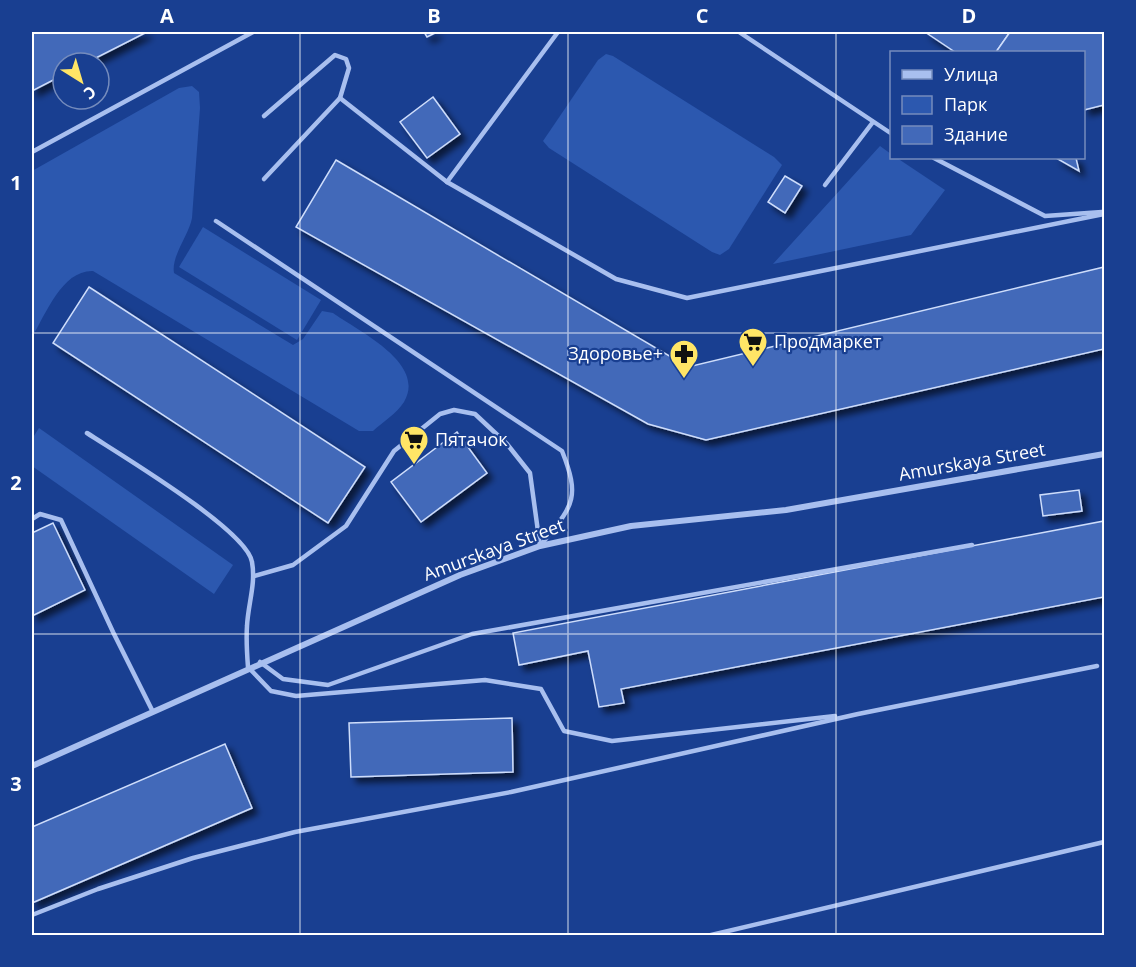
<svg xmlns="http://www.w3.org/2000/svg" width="1136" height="967" font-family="'Open Sans',sans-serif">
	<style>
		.green { fill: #2c58af }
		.building { fill: #4269b9; stroke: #ceddfb; stroke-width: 1.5; filter: url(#shadow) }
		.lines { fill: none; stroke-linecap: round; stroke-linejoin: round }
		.service { stroke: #a8bfef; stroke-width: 4.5 }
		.minor { stroke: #a8bfef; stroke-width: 6 }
		.grid { fill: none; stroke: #fff; stroke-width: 1.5; stroke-opacity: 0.55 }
		.labels { text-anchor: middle; stroke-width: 4.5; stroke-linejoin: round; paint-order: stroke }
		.poi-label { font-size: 18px; fill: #fff; stroke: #193f91; text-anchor: start }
		.street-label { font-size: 18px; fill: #fff; stroke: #193f91 }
		.neatline { fill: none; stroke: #fff; stroke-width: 2 }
		.grid-label { font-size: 20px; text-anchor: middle; font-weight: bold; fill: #fff }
	</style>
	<defs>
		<filter id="shadow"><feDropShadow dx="5.5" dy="5.5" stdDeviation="3" flood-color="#0009"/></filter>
	</defs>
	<rect width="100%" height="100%" fill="#193f91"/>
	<g class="green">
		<path d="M606,54l7,2 161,101 8,8 -53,84 -9,6 -8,-3 -163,-104 -6,-7 55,-81z"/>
		<path d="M192,86l7,6 1,16 -8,110c-3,17 -21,38 -18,55l119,72 10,-6 19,-28 11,2c25,18 94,50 71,89 -7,11 -21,20 -31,29h-14l-266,-160c-31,-1 -47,43 -61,66v-166l147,-83z"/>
		<path d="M880,146l11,8 1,4h5l48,32 -34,45 -138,29z"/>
		<path d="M203,227l118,73 -24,40 -118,-73z"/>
		<path d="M39,428l194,137 -19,29 -182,-128v-27z"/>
	</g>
	<g class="building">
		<path d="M32,32h115l-61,31h-23v12l-31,16z"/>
		<path d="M424,32h13l-10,5z"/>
		<path d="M925,32h85l-14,20h-41z"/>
		<path d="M1010,32h94v73l-20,5v-58h-88z"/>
		<path d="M433,97l27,37 -33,24 -27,-36z"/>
		<path d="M1056,158h20l3,13z"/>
		<path d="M336,160l352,207 416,-100v82l-398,91 -58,-16 -352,-197z"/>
		<path d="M785,176l17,10 -17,27 -17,-11z"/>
		<path d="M89,287l276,180 -37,56 -275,-180z"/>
		<path d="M457,432l30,41 -66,49 -30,-40z"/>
		<path d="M1079,490l3,21 -39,5 -3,-21z"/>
		<path d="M1104,521v76l-483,92 3,14 -25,4 -11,-56 -69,14 -6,-32z"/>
		<path d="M53,523l32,67 -53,26v-83z"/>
		<path d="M512,718l1,54 -162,5 -2,-54z"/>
		<path d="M225,744l27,64 -220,95v-76z"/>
	</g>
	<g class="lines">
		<g class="service">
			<path d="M739,32l153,102"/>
			<path d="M340,98l107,84 169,97 71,19 417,-84"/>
			<path d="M264,116l71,-61 11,4 3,9 -9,30 -76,81"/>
			<path d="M32,152l221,-120"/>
			<path d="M934,158l111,58 57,-4"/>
			<path d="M447,182l111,-150"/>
			<path d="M825,185l48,-63"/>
			<path d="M216,221l346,230c20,50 9,56 -22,95"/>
			<path d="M87,433c32,21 160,97 165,129 4,22 -4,42 -5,64 -1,14 0,28 1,41l23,24 25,5 189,-16 56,9 23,42 48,10 223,-25"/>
			<path d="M32,519l8,-5 21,6 52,112 40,80"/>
			<path d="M254,576l39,-11 53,-39 48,-75 46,-37 14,-4 21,4 32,30 23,29 10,73"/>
			<path d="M260,662l23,17 45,6 144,-51 500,-89"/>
			<path d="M32,915l66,-26 95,-31 102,-26 216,-40 347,-78 239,-48"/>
			<path d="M707,936l397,-94"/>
		</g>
		<path class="minor" d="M32,766l428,-191 80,-29 91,-20 155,-16 318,-56"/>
	</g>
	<path class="grid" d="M300,32v904M568,32v904M836,32v904M32,333h1072M32,634h1072"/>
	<defs>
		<g id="supermarket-pin" transform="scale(1.5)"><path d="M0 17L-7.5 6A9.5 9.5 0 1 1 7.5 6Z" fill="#ffe566" stroke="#193f91"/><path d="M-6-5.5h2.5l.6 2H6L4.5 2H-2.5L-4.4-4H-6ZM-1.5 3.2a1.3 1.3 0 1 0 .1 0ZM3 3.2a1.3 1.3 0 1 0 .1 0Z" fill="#111"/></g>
		<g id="pharmacy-pin" transform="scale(1.5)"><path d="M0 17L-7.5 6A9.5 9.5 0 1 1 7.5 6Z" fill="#ffe566" stroke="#193f91"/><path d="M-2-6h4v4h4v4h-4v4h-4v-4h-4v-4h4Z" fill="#111"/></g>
	</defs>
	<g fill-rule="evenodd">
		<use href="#supermarket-pin" x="753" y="342"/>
		<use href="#pharmacy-pin" x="684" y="354"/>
		<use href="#supermarket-pin" x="414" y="440"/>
	</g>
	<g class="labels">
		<g class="poi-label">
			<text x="774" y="348">Продмаркет</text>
			<text x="663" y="360" text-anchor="end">Здоровье+</text>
			<text x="435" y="446">Пятачок</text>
		</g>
		<g class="street-label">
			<text transform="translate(972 462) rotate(-10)" y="6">Amurskaya Street</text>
			<text transform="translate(494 550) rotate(-20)" y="6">Amurskaya Street</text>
		</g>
	</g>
	<rect width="1136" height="967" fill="none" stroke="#193f91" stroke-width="66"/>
	<rect x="890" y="51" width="195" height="108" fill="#193f91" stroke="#758cbd" stroke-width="1.5"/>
	<rect x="902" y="70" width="30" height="9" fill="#a8bfef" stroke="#758cbd" stroke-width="1.5"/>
	<text x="944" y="81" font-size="18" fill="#ffffff">Улица</text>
	<rect x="902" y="96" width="30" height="18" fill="#2c58af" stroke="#758cbd" stroke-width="1.5"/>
	<text x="944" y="111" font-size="18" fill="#ffffff">Парк</text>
	<rect x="902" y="126" width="30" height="18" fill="#4269b9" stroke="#758cbd" stroke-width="1.5"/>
	<text x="944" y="141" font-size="18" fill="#ffffff">Здание</text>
	<g transform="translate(81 81) rotate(143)"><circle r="28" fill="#193f91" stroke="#758cbd" stroke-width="1.5"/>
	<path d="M0-4.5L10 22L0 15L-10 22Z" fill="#ffe566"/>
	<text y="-9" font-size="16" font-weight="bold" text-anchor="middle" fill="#ffffff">С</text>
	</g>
	<rect x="33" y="33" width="1070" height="901" class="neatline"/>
	<g class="grid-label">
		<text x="167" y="23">A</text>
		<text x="434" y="23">B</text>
		<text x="702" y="23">C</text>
		<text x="969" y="23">D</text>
		<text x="16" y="190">1</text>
		<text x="16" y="490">2</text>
		<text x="16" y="791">3</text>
	</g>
</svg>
